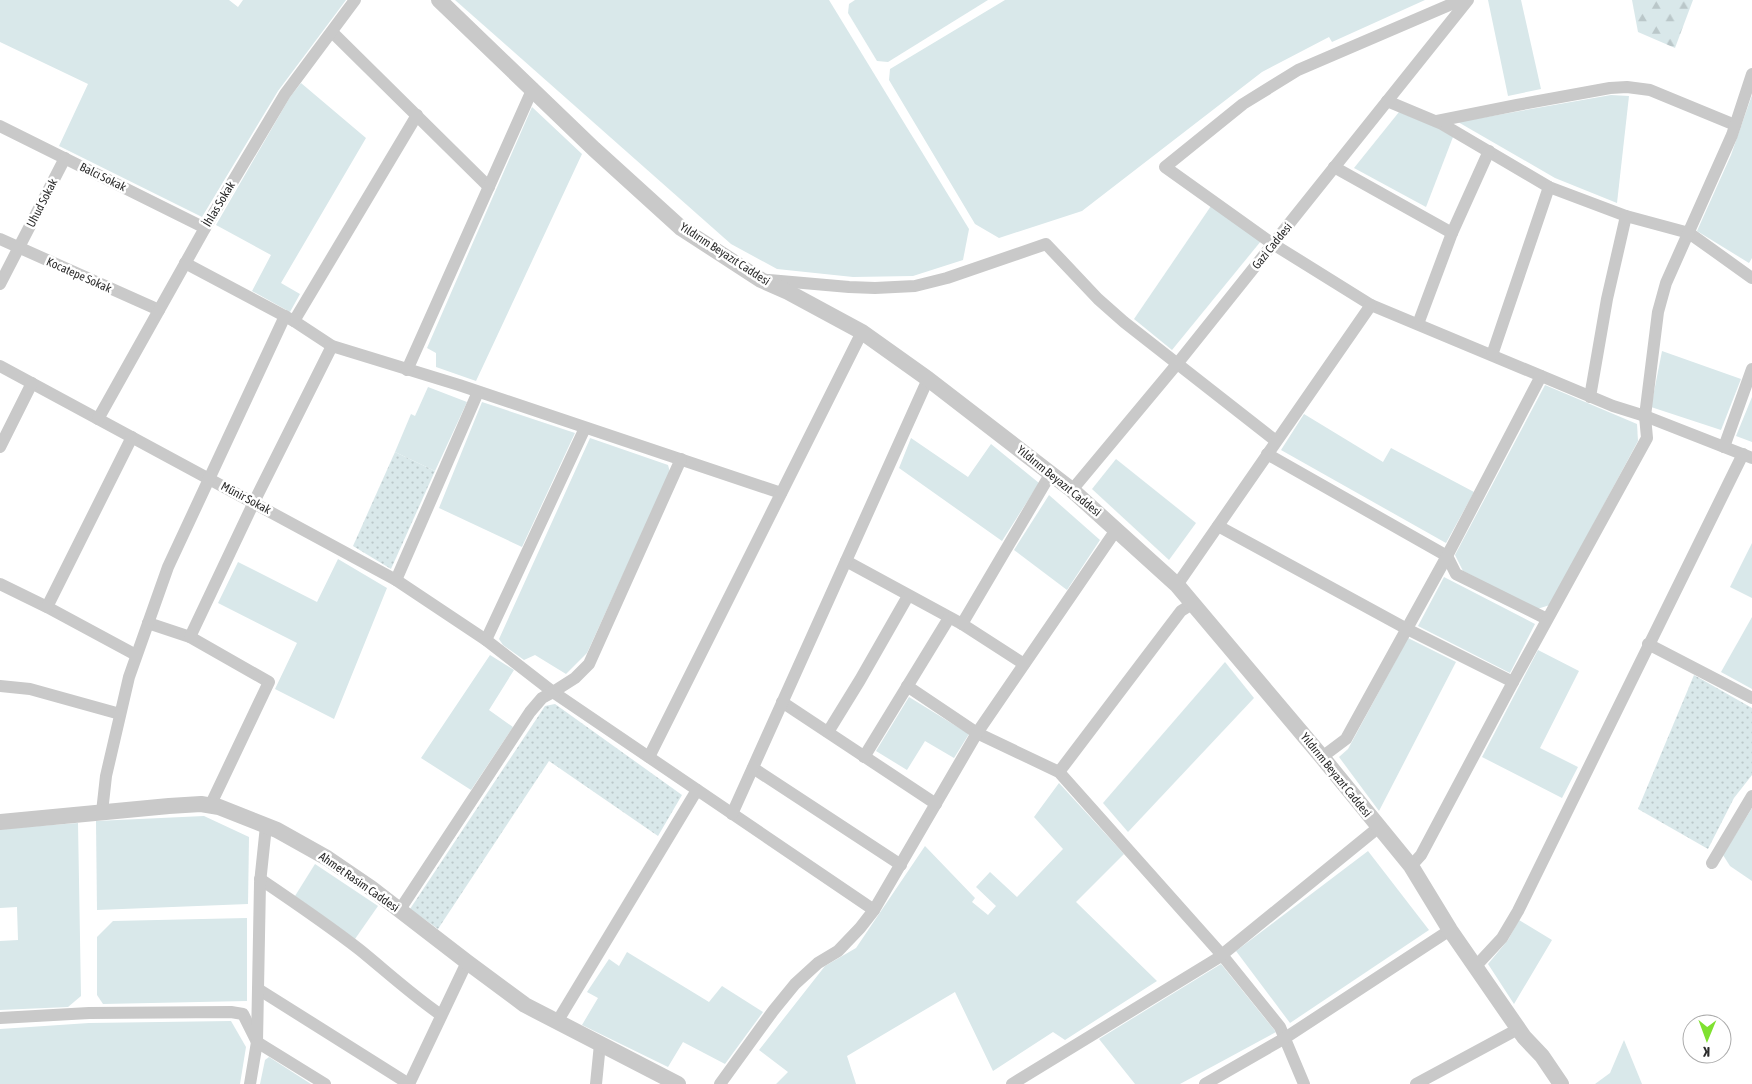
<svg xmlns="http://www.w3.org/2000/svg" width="1752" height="1084" font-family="'Asap Condensed',sans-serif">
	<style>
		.green { fill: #d9e8ea }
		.forest { fill: url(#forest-firs) }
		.park { fill: url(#park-dots) }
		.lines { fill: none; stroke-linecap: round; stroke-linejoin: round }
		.minor { stroke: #c9c9c9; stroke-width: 12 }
		.tertiary { stroke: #c9c9c9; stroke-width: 16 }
		.labels { text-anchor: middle; stroke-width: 5; stroke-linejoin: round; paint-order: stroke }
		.street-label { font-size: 12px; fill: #2c2c2c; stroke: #fff }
	</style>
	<defs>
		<pattern id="forest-firs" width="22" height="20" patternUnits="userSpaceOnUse" patternTransform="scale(1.25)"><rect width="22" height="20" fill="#d9e8ea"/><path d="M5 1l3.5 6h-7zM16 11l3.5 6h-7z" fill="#bac7c9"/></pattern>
		<pattern id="park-dots" width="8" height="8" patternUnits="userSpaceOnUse" patternTransform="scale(1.25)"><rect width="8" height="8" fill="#d9e8ea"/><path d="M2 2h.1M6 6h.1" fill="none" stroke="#bac7c9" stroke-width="1.8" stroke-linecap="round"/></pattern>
	</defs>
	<rect width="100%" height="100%" fill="#fff"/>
	<g class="green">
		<path d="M0,0h229l9,7 5,-7h103l-68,91 -76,126 -143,-71 29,-62 -88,-42z"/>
		<path d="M455,0h374l140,229 -6,31 -50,16 -60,1 -76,-8 -46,-25z"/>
		<path d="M855,0h133l-100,62 -11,-1 -29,-48 1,-9z"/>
		<path d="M1005,0h420l-93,42 -3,-5 -67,35 -180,139 -83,27 -24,-14 -86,-144 1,-11z"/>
		<path d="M1488,0h33l20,89 -33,7z"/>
		<path d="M301,83l65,55 -85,145 19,11 -10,18 -38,-21 19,-36 -55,-30 74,-128z"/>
		<path d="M1611,95l18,1 -12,107 -62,-25 -97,-56z"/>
		<path d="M1752,95v163l-3,5 -52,-32 34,-76z"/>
		<path d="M532,107l50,47 -106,227 -40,-14v-14l-9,-5z"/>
		<path d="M1399,112l37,15 17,10 -27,70 -72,-39z"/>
		<path d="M1211,206l50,35 -89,109 -38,-31z"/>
		<path d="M1662,351l79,28 -20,51 -70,-23z"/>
		<path d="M1545,385l92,39 1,17 -88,164 -13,4 -74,-38 -8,-16z"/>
		<path d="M428,387l39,15 -32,69 -40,-19 16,-38 4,2z"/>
		<path d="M1752,397v45l-16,-6z"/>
		<path d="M482,402l93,31 -53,114 -83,-39z"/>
		<path d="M1304,414l79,48 8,-14 83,44 -28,51 -165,-93z"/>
		<path d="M590,438l78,27 2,7 -83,181 -21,21 -31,-19 -11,5 -21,-15 -4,-6z"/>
		<path d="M911,438l57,39 23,-33 48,39 -37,58 -103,-73z"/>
		<path d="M1116,459l80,64 -27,37 -77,-71z"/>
		<path d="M1049,495l51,45 -33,50 -53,-40z"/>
		<path d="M1752,543v55l-22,-11z"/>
		<path d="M338,559l49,29 -53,131 -59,-30 22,-46 -79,-40 20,-41 79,40z"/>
		<path d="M1444,577l91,47 -25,49 -92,-47z"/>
		<path d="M1752,617v72l-31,-17z"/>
		<path d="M1408,638l48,24 -77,149 -40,-54 9,-8z"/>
		<path d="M1538,650l41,21 -39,77 38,19 -16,31 -80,-41z"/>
		<path d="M490,655l24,15 -25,40 24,17 -42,63 -50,-32z"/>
		<path d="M1225,662l29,36 -126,134 -25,-29z"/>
		<path d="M909,697l60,37 -15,24 -29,-17 -18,29 -31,-19z"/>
		<path d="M1059,783l65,71 -48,48 81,79 -92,59 -12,-8 -60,39 -38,-79 -108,64 9,28h-80l12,-12 -29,-22 66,-84 31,-18 69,-102 50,52 -3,4 16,13 8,-9 -20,-19 14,-15 27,25 46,-48 -29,-32z"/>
		<path d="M1752,808v73l-22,-15 -7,-11z"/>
		<path d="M204,816l45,21 -1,67 -151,6 -1,-89z"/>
		<path d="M78,823l3,173 -13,11 -68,3v-69l18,-1 -1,-33 -17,1v-79z"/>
		<path d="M1368,851l61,79 -139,93 -54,-72z"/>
		<path d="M315,864l63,42 -23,33 -60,-43z"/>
		<path d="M247,918v83l-144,3 -6,-9v-58l16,-16z"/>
		<path d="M1519,920l33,20 -38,64 -26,-40 20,-24z"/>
		<path d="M627,952l82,50 13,-16 41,26 -38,52 -42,-22 -15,25 -86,-42 16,-27 -11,-6 22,-33 10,7z"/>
		<path d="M1221,964l55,68 -96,52h-45l-36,-45z"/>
		<path d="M231,1021l15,26 -6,37h-240v-55l89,-6z"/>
		<path d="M1624,1040l18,44h-47l15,-11z"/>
		<path d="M269,1057l42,27h-51l5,-24z"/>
	</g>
	<path class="forest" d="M1632,0h61l-18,48 -37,-16z"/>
	<g class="park">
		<path d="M395,452l40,19 -44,98 -38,-23z"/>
		<path d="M1694,675l58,33v67l-18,23 -26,51 -70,-40z"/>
		<path d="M555,704l127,91 -24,41 -109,-75 -111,168 -28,-20 135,-203z"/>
	</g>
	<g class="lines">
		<g class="minor">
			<path d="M1461,0l-163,70 -55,34 -78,63 108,77 98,61 242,101 32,10 107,42"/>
			<path d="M332,32l157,155"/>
			<path d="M1387,101l55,23 107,63 77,29 63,17 63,45"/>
			<path d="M1437,121l80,-16 93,-17 17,-1 23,3 85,35"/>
			<path d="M0,126l205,102"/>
			<path d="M1334,167l118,66"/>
			<path d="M0,239l159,71"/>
			<path d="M185,263l109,58 38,25 127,39 322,108"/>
			<path d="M769,280l80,7 26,1 40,-2 32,-8 99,-34 52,55 26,23 152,119"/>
			<path d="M0,284l65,-126"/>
			<path d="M294,321l123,-206"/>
			<path d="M1418,324l34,-91 37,-82"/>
			<path d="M1492,355l57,-168"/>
			<path d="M0,366l396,214 90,60"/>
			<path d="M407,370l126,-282"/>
			<path d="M1590,397l17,-98 19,-83"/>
			<path d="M98,419l107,-191 80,-134 70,-94"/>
			<path d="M585,428l-99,212 67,52 321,218"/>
			<path d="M0,447l32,-64"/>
			<path d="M1724,447l28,-78"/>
			<path d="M1267,454l180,102 9,18 91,45"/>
			<path d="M1072,490l105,-126 291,-364"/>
			<path d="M1218,526l189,103 106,53"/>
			<path d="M846,561l116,63 62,40"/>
			<path d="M396,580l82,-188"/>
			<path d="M0,584l47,23 89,48"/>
			<path d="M1177,585l194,-280"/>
			<path d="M47,607l85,-170"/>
			<path d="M148,623l42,14 79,45 -59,124"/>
			<path d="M962,624l89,-151"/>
			<path d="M190,637l64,-135 78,-156"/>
			<path d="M1648,644l104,54"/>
			<path d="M0,686l30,3 90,25"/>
			<path d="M907,686l70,47 82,39 163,183 58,72 24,57"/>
			<path d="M782,702l154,102"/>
			<path d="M828,732l32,-52 48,-84"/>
			<path d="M649,757l213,-425"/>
			<path d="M864,757l85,-139"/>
			<path d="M1322,757l24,-18 101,-183 94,-180"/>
			<path d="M753,768l148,97"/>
			<path d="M1059,772l122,-161 11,-7"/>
			<path d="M102,812l4,-36 23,-99 39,-110 117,-251"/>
			<path d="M732,814l196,-435"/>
			<path d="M1712,863l40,-67"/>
			<path d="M1411,866l10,-11 92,-173 134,-244 -2,-22 13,-104 8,-29 66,-148 20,-61"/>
			<path d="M260,879c34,23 68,46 100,71 27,22 52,45 81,65"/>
			<path d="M399,911l131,-199 12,-14 11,-6 22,-14 14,-14 92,-205"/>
			<path d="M1475,967l27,-29 16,-27 225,-457"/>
			<path d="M258,989l151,95"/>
			<path d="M0,1018l89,-5 142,-1 12,2 14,28 68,42"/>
			<path d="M557,1022l140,-232"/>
			<path d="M250,1084l7,-42 3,-159 6,-57"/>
			<path d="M409,1084l58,-122"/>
			<path d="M596,1084l4,-40"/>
			<path d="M720,1084l53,-73 22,-27 23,-21 20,-12 22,-23 14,-18 103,-177 139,-203"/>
			<path d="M1012,1084l206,-126 161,-131"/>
			<path d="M1205,1084l80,-46 165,-108"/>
			<path d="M1416,1084l102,-55"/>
		</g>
		<g class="tertiary">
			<path d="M439,0l155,149 87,79 80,52 27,12 74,40 66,47 144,111 105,95 145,172 89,109 39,64 74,107 18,19 19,28"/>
			<path d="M0,822l169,-16 32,-2 18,3 58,23 50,28 44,30 96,74 58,43 153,79"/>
		</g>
	</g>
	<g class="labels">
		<g class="street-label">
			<text transform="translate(103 177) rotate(26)" y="4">Balcı Sokak</text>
			<text transform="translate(42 203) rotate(-63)" y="4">Uhud Sokak</text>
			<text transform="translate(219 204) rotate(-59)" y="4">İhlas Sokak</text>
			<text transform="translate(1272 246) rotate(-51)" y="4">Gazi Caddesi</text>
			<text transform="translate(725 254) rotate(33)" y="4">Yıldırım Beyazıt Caddesi</text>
			<text transform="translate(79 275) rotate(24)" y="4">Kocatepe Sokak</text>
			<text transform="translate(1059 481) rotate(39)" y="4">Yıldırım Beyazıt Caddesi</text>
			<text transform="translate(246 498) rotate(28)" y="4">Münir Sokak</text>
			<text transform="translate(1336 775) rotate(51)" y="4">Yıldırım Beyazıt Caddesi</text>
			<text transform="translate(359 882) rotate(35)" y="4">Ahmet Rasim Caddesi</text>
		</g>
	</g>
	<g transform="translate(1707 1039) rotate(181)"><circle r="24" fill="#ffffff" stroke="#ababab"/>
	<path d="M0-4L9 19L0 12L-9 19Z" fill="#7fe130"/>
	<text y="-8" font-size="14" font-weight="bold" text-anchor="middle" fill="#2c2c2c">K</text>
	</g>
</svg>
